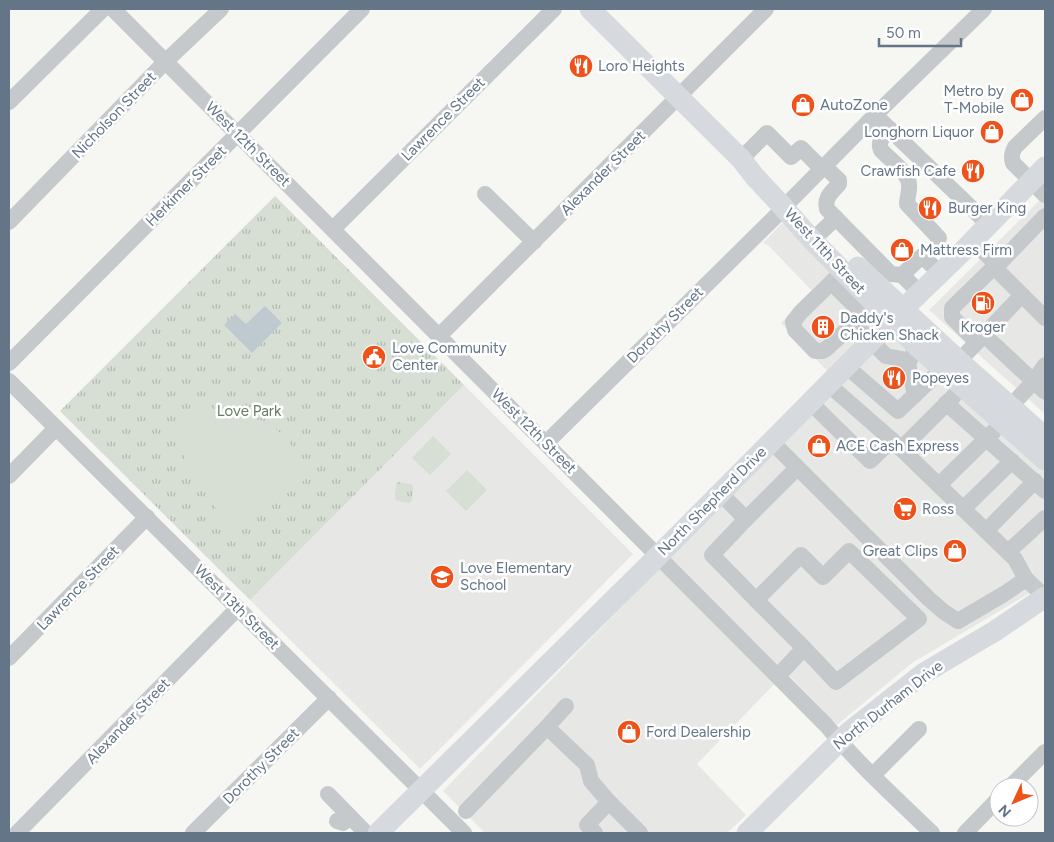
<svg xmlns="http://www.w3.org/2000/svg" width="1054" height="842" font-family="Figtree,sans-serif">
	<style>
		.built { fill: #e7e8e6 }
		.park { fill: url(#park-tufts) }
		.pitch { fill: #d7ded3 }
		.water { fill: #becacf }
		.lines { fill: none; stroke-linecap: round; stroke-linejoin: round }
		.minor { stroke: #c5c9cc; stroke-width: 16 }
		.major { stroke: #d6dadf; stroke-width: 21 }
		.labels { text-anchor: middle; stroke-width: 5; stroke-linejoin: round; paint-order: stroke }
		.poi-label { font-size: 15px; fill: #637586; stroke: #fff; text-anchor: start }
		.street-label { font-size: 15px; fill: #637586; stroke: #fff }
		.park-label { font-size: 15px; fill: #677c62; stroke: #fff }
	</style>
	<defs>
		<pattern id="park-tufts" width="24" height="20" patternUnits="userSpaceOnUse" patternTransform="scale(1.25)"><rect width="24" height="20" fill="#d7ded3"/><path d="M3 7l-1-3M5 7V3M7 7l1-3M15 17l-1-3M17 17v-4M19 17l1-3" fill="none" stroke="#b2b9b1"/></pattern>
	</defs>
	<rect width="100%" height="100%" fill="#f6f6f2"/>
	<g class="built">
		<path d="M1045,195v219l-116,-104z"/>
		<path d="M786,219l259,248v117l-133,79 -75,62 -51,-53 -89,92 49,51 -19,18h-242l-42,-42 396,-408 -58,-60 32,-31 -45,-47 -5,-2z"/>
		<path d="M464,385l169,169 -213,215 -170,-169z"/>
	</g>
	<g class="park">
		<path d="M275,196l189,189 -214,215 -190,-189z"/>
		<path d="M398,482l13,2 2,2 -1,15 -3,2 -12,-2 -2,-2 1,-15z"/>
	</g>
	<g class="pitch">
		<path d="M211,410l33,5 25,8 16,14 17,23 8,16 -66,50 -19,-3 -56,-91 25,-16z"/>
		<path d="M433,436l18,18 -21,21 -18,-17z"/>
		<path d="M467,470l20,20 -21,21 -20,-20z"/>
	</g>
	<path class="water" d="M265,306l17,17 -30,30 -28,-28 11,-11 11,10z"/>
	<g class="lines">
		<g class="minor">
			<path d="M113,9l713,716c32,39 70,73 106,108"/>
			<path d="M9,102l94,-93"/>
			<path d="M875,115l114,110"/>
			<path d="M1045,118l-30,29c-3,6 -4,9 -2,16l32,32"/>
			<path d="M890,129c-6,7 -13,12 -9,21 8,9 27,22 28,34 1,7 -2,13 -2,20l32,34"/>
			<path d="M741,159l26,-26 24,24 10,-9 21,21"/>
			<path d="M824,166l15,14v4c-7,8 -15,13 -12,25l64,65 11,1 18,18"/>
			<path d="M485,194l49,48"/>
			<path d="M789,202l86,-87 109,-106"/>
			<path d="M9,222l157,-161 55,-52"/>
			<path d="M333,229l221,-220"/>
			<path d="M820,233l16,-15"/>
			<path d="M973,241l24,24"/>
			<path d="M995,268l50,-52"/>
			<path d="M902,275l20,-19 18,17"/>
			<path d="M832,283l25,25c3,14 -22,32 -31,41l-4,2h-7l-20,-21 -2,-8 8,-10 42,-41"/>
			<path d="M853,323l33,33 16,3 6,4"/>
			<path d="M984,335l61,57"/>
			<path d="M439,336l327,-327"/>
			<path d="M977,342l-25,-25v-9l42,-41 51,51"/>
			<path d="M913,354l-5,9 7,32"/>
			<path d="M959,361l63,-66"/>
			<path d="M9,363l353,-354"/>
			<path d="M846,366l52,45 44,-42"/>
			<path d="M9,381l455,452"/>
			<path d="M828,384l64,56 123,119 11,20 19,18"/>
			<path d="M810,402l60,59 22,-21"/>
			<path d="M946,403l99,88"/>
			<path d="M1011,406l23,-25 11,-16"/>
			<path d="M771,441l158,158 15,13 14,9 46,-27 22,-15"/>
			<path d="M546,443l238,-235"/>
			<path d="M901,449l53,-53"/>
			<path d="M9,476l47,-48"/>
			<path d="M939,485l55,-54"/>
			<path d="M720,493l26,26 -34,36 44,45"/>
			<path d="M963,509l49,-48"/>
			<path d="M746,519l45,-45"/>
			<path d="M986,531l49,-50"/>
			<path d="M1008,552l37,-34"/>
			<path d="M9,658l138,-141"/>
			<path d="M778,676l26,-28 32,34 83,-63 -70,-68 -26,26 -22,-22 -45,45 48,48"/>
			<path d="M566,706l-19,21 40,38 4,16 18,21 -22,23 8,8"/>
			<path d="M873,775l46,-46"/>
			<path d="M1010,787l35,-35"/>
			<path d="M328,794l38,39"/>
			<path d="M609,802l31,31"/>
			<path d="M466,811l81,-84"/>
			<path d="M337,821l6,2 7,-6"/>
			<path d="M17,833l221,-225"/>
			<path d="M193,833l136,-135"/>
			<path d="M965,833l34,-35"/>
		</g>
		<g class="major">
			<path d="M590,9l151,150 14,18 29,31 28,32 107,108 126,112"/>
			<path d="M858,267l101,94 86,76"/>
			<path d="M378,833l280,-277 245,-247 54,-52 88,-90"/>
			<path d="M747,833l102,-101 75,-59 71,-42 50,-34"/>
		</g>
	</g>
	<defs>
		<g id="restaurant-disc" transform="scale(1.25)"><circle r="9.5" fill="#ef511a" stroke="#fff"/><path d="M-5-6h1v4h1v-4h1v4h1v-4h1v5L-1.5 .5V6h-2V.5L-5-1ZM5-6V6H3V1.5H1.5Q1.5-4 5-6Z" fill="#fff"/></g>
		<g id="shop-disc" transform="scale(1.25)"><circle r="9.5" fill="#ef511a" stroke="#fff"/><path d="M-5-2.5h2.3a2.7 3.5 0 0 1 5.4 0H5L5.5 6h-11ZM-1.5-2.5h3a1.5 2.3 0 0 0-3 0Z" fill="#fff"/></g>
		<g id="fuel-disc" transform="scale(1.25)"><circle r="9.5" fill="#ef511a" stroke="#fff"/><path d="M-5.5-6h7V0h2V4h1.3V-2.5L3-4.5l.8-.8L6-3V5H2.5V1h-1V6h-7ZM-4.2-4.7v3.2H.2V-4.7Z" fill="#fff"/></g>
		<g id="building-disc" transform="scale(1.25)"><circle r="9.5" fill="#ef511a" stroke="#fff"/><path d="M-4-6H4V6H1V3H-1V6H-4ZM-2.5-4.3h1.7v1.8h-1.7ZM.8-4.3h1.7v1.8H.8ZM-2.5-1h1.7V.8h-1.7ZM.8-1h1.7V.8H.8Z" fill="#fff"/></g>
		<g id="civic-disc" transform="scale(1.25)"><circle r="9.5" fill="#ef511a" stroke="#fff"/><path d="M-.6-6.5H3V-4.5H.6V-3L4-1V1h2V6H-6V1h2V-1L-.6-3ZM-1.2 2.5V6h2.4V2.5Z" fill="#fff"/></g>
		<g id="supermarket-disc" transform="scale(1.25)"><circle r="9.5" fill="#ef511a" stroke="#fff"/><path d="M-6-5.5h2.5l.6 2H6L4.5 2H-2.5L-4.4-4H-6ZM-1.5 3.2a1.3 1.3 0 1 0 .1 0ZM3 3.2a1.3 1.3 0 1 0 .1 0Z" fill="#fff"/></g>
		<g id="school-disc" transform="scale(1.25)"><circle r="9.5" fill="#ef511a" stroke="#fff"/><path d="M0-5L7-2L0 1L-7-2ZM-4 1L0 2.5L4 1V4Q0 6-4 4Z" fill="#fff"/></g>
	</defs>
	<g fill-rule="evenodd">
		<use href="#restaurant-disc" x="581" y="66"/>
		<use href="#shop-disc" x="1022" y="100"/>
		<use href="#shop-disc" x="803" y="105"/>
		<use href="#shop-disc" x="992" y="132"/>
		<use href="#restaurant-disc" x="973" y="171"/>
		<use href="#restaurant-disc" x="930" y="208"/>
		<use href="#shop-disc" x="902" y="250"/>
		<use href="#fuel-disc" x="983" y="303"/>
		<use href="#building-disc" x="823" y="327"/>
		<use href="#civic-disc" x="374" y="357"/>
		<use href="#restaurant-disc" x="894" y="378"/>
		<use href="#shop-disc" x="819" y="446"/>
		<use href="#supermarket-disc" x="905" y="509"/>
		<use href="#shop-disc" x="955" y="551"/>
		<use href="#school-disc" x="442" y="577"/>
		<use href="#shop-disc" x="629" y="732"/>
	</g>
	<g class="labels">
		<g class="poi-label">
			<text x="598" y="71">Loro Heights</text>
			<text x="1004" y="96" text-anchor="end">Metro by<tspan x="1004" dy="17">T-Mobile</tspan></text>
			<text x="820" y="110">AutoZone</text>
			<text x="974" y="137" text-anchor="end">Longhorn Liquor</text>
			<text x="956" y="176" text-anchor="end">Crawfish Cafe</text>
			<text x="948" y="213">Burger King</text>
			<text x="920" y="255">Mattress Firm</text>
			<text x="840" y="323">Daddy's<tspan x="840" dy="17">Chicken Shack</tspan></text>
			<text x="983" y="332" text-anchor="middle">Kroger</text>
			<text x="392" y="353">Love Community<tspan x="392" dy="17">Center</tspan></text>
			<text x="912" y="383">Popeyes</text>
			<text x="836" y="451">ACE Cash Express</text>
			<text x="922" y="514">Ross</text>
			<text x="938" y="556" text-anchor="end">Great Clips</text>
			<text x="460" y="573">Love Elementary<tspan x="460" dy="17">School</tspan></text>
			<text x="646" y="737">Ford Dealership</text>
		</g>
		<g class="street-label">
			<text transform="translate(114 115) rotate(-46)" y="5">Nicholson Street</text>
			<text transform="translate(443 119) rotate(-45)" y="5">Lawrence Street</text>
			<text transform="translate(248 144) rotate(45)" y="5">West 12th Street</text>
			<text transform="translate(603 173) rotate(-45)" y="5">Alexander Street</text>
			<text transform="translate(186 186) rotate(-45)" y="5">Herkimer Street</text>
			<text transform="translate(825 251) rotate(47)" y="5">West 11th Street</text>
			<text transform="translate(665 325) rotate(-45)" y="5">Dorothy Street</text>
			<text transform="translate(534 431) rotate(45)" y="5">West 12th Street</text>
			<text transform="translate(712 501) rotate(-45)" y="5">North Shepherd Drive</text>
			<text transform="translate(78 588) rotate(-46)" y="5">Lawrence Street</text>
			<text transform="translate(237 607) rotate(45)" y="5">West 13th Street</text>
			<text transform="translate(888 705) rotate(-38)" y="5">North Durham Drive</text>
			<text transform="translate(128 721) rotate(-46)" y="5">Alexander Street</text>
			<text transform="translate(261 766) rotate(-45)" y="5">Dorothy Street</text>
		</g>
		<g class="park-label">
			<text x="249" y="416">Love Park</text>
		</g>
	</g>
	<rect width="1054" height="842" fill="none" stroke="#637586" stroke-width="20"/>
	<g transform="translate(1014 802) rotate(226)"><circle r="24" fill="#ffffff" stroke="#c1c8cf"/>
	<path d="M0-4L9 19L0 12L-9 19Z" fill="#ef511a"/>
	<text y="-8" font-size="14" font-weight="bold" text-anchor="middle" fill="#637586">N</text>
	</g>
	<path d="M879 38v8h82v-8" fill="none" stroke="#637586" stroke-width="2.5"/>
	<text x="886" y="38" font-size="15" fill="#637586" stroke="#ffffff" stroke-width="4" paint-order="stroke">50 m</text>
</svg>
